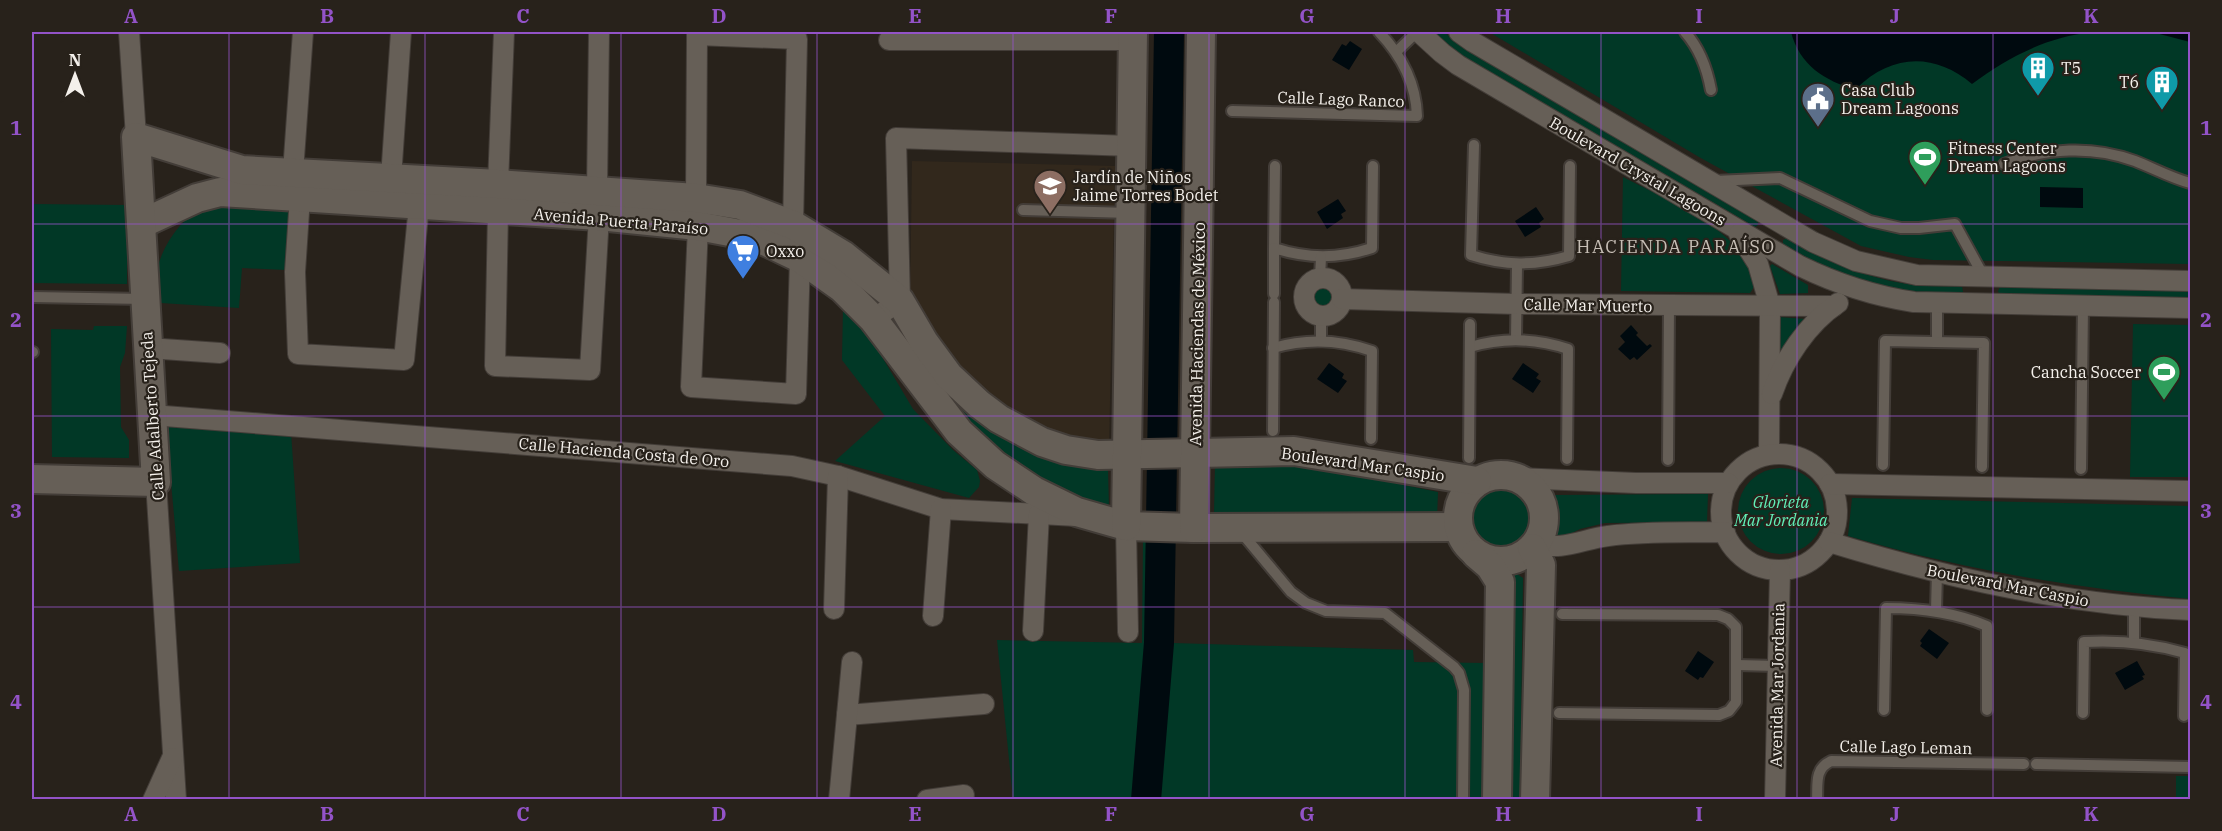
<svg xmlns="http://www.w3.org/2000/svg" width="2222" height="831" font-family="'IBM Plex Serif',serif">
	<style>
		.built { fill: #32281c }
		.green { fill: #013826 }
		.water { fill: #000a0f }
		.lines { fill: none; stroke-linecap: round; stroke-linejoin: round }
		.river { stroke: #000a0f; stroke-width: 30 }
		.lane-casing { stroke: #433d38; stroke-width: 14 }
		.street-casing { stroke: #433d38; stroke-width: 22 }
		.secondary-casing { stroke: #433d38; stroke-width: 32 }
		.lane { stroke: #665f57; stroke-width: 10 }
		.street { stroke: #665f57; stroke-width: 20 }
		.secondary { stroke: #665f57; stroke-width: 28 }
		.grid { fill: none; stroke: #9353c8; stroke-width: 1.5; stroke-opacity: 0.55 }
		.labels { text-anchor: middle; stroke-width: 4.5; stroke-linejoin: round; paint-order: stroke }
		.poi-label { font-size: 16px; fill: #f4f0eb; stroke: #28221b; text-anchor: start }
		.street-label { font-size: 16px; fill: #f4f0eb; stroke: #28221b }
		.park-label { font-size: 16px; font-style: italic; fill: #61f0b8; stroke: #28221b }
		.neighbourhood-label { font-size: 18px; letter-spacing: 1.5px; fill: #c6beb5; stroke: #28221b }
		.neatline { fill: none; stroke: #9353c8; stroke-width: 2 }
		.grid-label { font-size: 20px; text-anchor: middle; font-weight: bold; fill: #9353c8 }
	</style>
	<rect width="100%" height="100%" fill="#28221b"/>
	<path class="built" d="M912,161l203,5 -6,281 -53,-8 -77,-48 -69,-86z"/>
	<g class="green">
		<path d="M1433,32h11l24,19 290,170v4l-3,2 -291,-170z"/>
		<path d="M1489,32h701v232l-257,-4 -24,-3 -48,-11 -162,-89z"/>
		<path d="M1623,177c40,21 113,50 128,95 3,9 5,14 -1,21l-129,-2z"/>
		<path d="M32,204l95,1v79l-95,-1z"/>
		<path d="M206,204l86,3 -6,63 -44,-2 -3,40 -78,-5c-1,-11 -5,-27 -3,-37 7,-26 26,-49 48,-62z"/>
		<path d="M1787,238c39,23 81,41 127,47 16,2 32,1 48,1l1,6 -2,2c-15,-1 -31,0 -46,-2 -48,-5 -92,-24 -132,-48v-4z"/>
		<path d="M1772,264l36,21v8l-28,1 -10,-28z"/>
		<circle cx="1323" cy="296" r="11"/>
		<path d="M2000,287l190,4v7l-190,-3 -2,-4z"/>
		<path d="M843,308l26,27 44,74 40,41 24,20 3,11 -1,6 -10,11 -134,-37 50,-45 -43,-56z"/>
		<path d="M1777,317l29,2 -18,22 -9,21z"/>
		<path d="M2133,324l57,1v152h-60z"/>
		<path d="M895,325l10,5 14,21 172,114 17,4 1,39 -22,-7 -43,-18 -57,-38z"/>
		<path d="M94,326h33l-2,27 -5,14 1,60 8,13v18l-77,-1 -1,-128 42,1z"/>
		<path d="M166,426l125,6 9,131 -121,8z"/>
		<path d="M1215,463l92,2 131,27 -1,27 -223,-4z"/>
		<circle cx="1781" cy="511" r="43"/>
		<circle cx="1499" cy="520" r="30"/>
		<path d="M1708,494l-1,28 -102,1 -25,6 -26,13v-47z"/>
		<path d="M1852,498l338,8v93c-116,-11 -230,-30 -342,-63z"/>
		<path d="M1143,539h30v104l240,7 1,12 71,1 1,136h-473l-16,-159 145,3z"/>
		<path d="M1517,574l6,4 -3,221 -12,1 4,-224z"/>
		<rect x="2176" y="776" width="14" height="23"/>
	</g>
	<g class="water">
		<path d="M1791,32h301c-45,5 -84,25 -120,52 -38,-32 -81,-30 -116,5 -31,-7 -57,-25 -65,-57z"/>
		<path d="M2152,32h38v10z"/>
		<path d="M1350,41l12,8 -13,21 -17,-10 10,-16 4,2z"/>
		<path d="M2040,187l43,1v20l-43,-1z"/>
		<path d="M1338,199l8,12 -5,3 2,4 -16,11 -10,-17z"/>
		<path d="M1536,207l8,12 -5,4 2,4 -16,10 -10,-16z"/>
		<path d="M1631,325l7,8 -2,2 11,11 3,-2 2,2 -15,14 -3,-3 -4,3 -12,-11 7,-7 -5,-6z"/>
		<path d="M1329,363l15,11 -2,4 5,3 -9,12 -21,-14z"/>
		<path d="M1523,363l16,11 -3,4 5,3 -8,12 -21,-14z"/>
		<path d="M1929,629l20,14 -12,16 -17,-13 2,-3 -2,-2z"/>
		<path d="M1698,651l16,11 -11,16 -3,-1 -2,3 -13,-9z"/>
		<path d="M2137,661l8,14 -3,1 2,3 -19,11 -10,-17z"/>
	</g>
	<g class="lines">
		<path class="river" d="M1146,800l13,-157 10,-611"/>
		<g class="lane-casing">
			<g id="lane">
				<path d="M1685,32c15,17 22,36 26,58"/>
				<path d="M1396,52l21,-20"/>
				<path d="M1232,111l185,5c-1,-33 -16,-61 -38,-84"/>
				<path d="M1474,145l-3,110c34,11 64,11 98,1l1,-90"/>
				<path d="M2004,164c42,-16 88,-19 131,-3 18,7 36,17 55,22"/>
				<path d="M1275,166l-1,82c34,11 64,11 98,0l1,-82"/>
				<path d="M1715,181l65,-3 90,43 31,7h18l36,-4 29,53"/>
				<path d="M1023,210l107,3"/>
				<path d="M1320,278l1,-21"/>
				<path d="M1274,294v-46"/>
				<path d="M32,297l113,2"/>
				<path d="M1516,339l1,-74"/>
				<path d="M1321,340v-24"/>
				<path d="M1937,342v-39"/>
				<path d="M1470,347c34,-10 65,-9 98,2l-1,110"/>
				<path d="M1273,348c34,-10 65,-9 99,3l-1,88"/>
				<path d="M32,352h1"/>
				<path d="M1273,431l1,-129"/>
				<path d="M1469,458l1,-134"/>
				<path d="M1668,460l1,-155"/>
				<path d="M1883,465l2,-124 99,2 -2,124"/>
				<path d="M2081,469l2,-163"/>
				<path d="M1241,532l50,60 15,11 20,8 59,2 69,54 5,6 5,17 -1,110"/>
				<path d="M1936,611l1,-39"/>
				<path d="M2134,642v-35"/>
				<path d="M1737,665l40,1"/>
				<path d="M1884,710l2,-102c35,0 68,4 101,18v84"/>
				<path d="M1559,713l160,2 10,-4 7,-9v-75l-8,-8 -10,-4 -156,-1"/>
				<path d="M2083,713l1,-71c35,-2 67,1 101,11l-1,63"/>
				<path d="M2036,764l154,3"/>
				<path d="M1817,800c1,-16 -3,-31 14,-39l193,3"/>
			</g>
		</g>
		<g class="street-casing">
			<g id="street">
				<path d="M129,32l7,105"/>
				<path d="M1419,32l23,21 16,12 342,201c37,18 74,30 114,36l276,6"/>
				<path d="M1459,32l14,10 340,200 43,19 61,14 273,6"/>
				<path d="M889,40h244"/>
				<path d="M293,172l10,-140"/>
				<path d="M391,178l10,-146"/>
				<path d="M498,184l6,-152"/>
				<path d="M597,191l2,-159"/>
				<path d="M300,197l-5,75 3,82 106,6 15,-155"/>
				<path d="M498,211l-3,155 95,4 9,-154"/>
				<path d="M793,225l4,-186 -100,-4 -1,163 2,28 -7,161 105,7 4,-136"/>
				<path d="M1739,234l19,30 12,42 -1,148"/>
				<circle cx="1323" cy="297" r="19"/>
				<path d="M1342,299l175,5 317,2"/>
				<path d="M873,319l27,-18 -4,-163 235,8"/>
				<path d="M148,348l72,5"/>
				<path d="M1772,394c12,-35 35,-70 66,-91"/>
				<path d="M152,415l640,51 46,10 103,33 136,7"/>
				<circle cx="1779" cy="512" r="58"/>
				<path d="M1518,478l118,5h92"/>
				<path d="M156,482l20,318"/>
				<path d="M1830,484l360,7"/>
				<path d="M1126,526l2,106"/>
				<path d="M1829,542c117,36 239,63 361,68"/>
				<path d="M1536,543c25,9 47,-4 72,-7 39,-5 78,-3 117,-4"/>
				<path d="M834,609l4,-133"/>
				<path d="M933,616l8,-107"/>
				<path d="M1033,631l6,-117"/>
				<path d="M847,715l137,-11"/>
				<path d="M153,800l19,-42"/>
				<path d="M839,800l13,-138"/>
				<path d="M927,800l37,-5"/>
				<path d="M1775,800l5,-230"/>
			</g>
		</g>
		<g class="secondary-casing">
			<g id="secondary">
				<path d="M141,224l56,-26 23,-6 379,24 99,10 58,11 44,21 42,30 31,31 86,113 36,33 39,26 43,21 49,14 68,2 264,-1"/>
				<circle cx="1501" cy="518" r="43"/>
				<path d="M32,479l124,3 -20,-345 106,33 256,14 198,14 44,7 53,20 50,30 57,46 24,41 25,34 30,28 20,15 43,23 24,8 32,5 196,-4 183,30"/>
				<path d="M1126,526l7,-494"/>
				<path d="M1194,528l7,-496"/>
				<path d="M1532,548l9,17 -6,235"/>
				<path d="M1476,554l14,12 10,16 -3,218"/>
			</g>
		</g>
		<use href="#lane" class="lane"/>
		<use href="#street" class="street"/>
		<use href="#secondary" class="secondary"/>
	</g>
	<path class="grid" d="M229,32v768M425,32v768M621,32v768M817,32v768M1013,32v768M1209,32v768M1405,32v768M1601,32v768M1797,32v768M1993,32v768M32,224h2158M32,416h2158M32,607h2158"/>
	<defs>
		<g id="building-pin" transform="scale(1.725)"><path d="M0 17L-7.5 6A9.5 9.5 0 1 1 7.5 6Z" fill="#0f9aa8" stroke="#28221b"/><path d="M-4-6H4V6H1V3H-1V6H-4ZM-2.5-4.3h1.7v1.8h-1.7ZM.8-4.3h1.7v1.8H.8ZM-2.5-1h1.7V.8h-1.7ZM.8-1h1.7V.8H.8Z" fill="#fff"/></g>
		<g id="civic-pin" transform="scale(1.725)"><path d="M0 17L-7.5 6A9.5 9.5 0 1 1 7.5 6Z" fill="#5c6f8a" stroke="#28221b"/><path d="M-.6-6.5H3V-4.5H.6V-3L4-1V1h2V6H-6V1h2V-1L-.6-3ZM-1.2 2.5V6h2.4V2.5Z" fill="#fff"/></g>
		<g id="stadium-pin" transform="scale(1.725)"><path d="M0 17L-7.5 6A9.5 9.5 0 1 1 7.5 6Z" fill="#2e9e5b" stroke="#28221b"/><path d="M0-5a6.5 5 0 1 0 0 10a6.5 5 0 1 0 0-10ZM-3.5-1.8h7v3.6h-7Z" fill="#fff"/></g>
		<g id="school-pin" transform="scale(1.725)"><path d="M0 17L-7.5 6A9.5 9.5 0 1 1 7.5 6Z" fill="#8d6e63" stroke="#28221b"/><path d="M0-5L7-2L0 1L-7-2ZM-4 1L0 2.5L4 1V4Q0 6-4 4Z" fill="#fff"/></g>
		<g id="supermarket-pin" transform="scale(1.725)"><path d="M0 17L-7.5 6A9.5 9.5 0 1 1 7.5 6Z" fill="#3f7fe0" stroke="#28221b"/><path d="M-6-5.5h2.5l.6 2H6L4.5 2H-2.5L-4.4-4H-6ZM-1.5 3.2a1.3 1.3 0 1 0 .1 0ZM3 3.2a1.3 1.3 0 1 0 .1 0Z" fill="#fff"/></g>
	</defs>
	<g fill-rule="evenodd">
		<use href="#building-pin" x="2038" y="68"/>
		<use href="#building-pin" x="2162" y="82"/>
		<use href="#civic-pin" x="1818" y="99"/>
		<use href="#stadium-pin" x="1925" y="157"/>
		<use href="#school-pin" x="1050" y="186"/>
		<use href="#supermarket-pin" x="743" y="251"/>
		<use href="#stadium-pin" x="2164" y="372"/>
	</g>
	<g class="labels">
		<g class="poi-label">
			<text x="2061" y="74">T5</text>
			<text x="2139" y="88" text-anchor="end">T6</text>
			<text x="1841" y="96">Casa Club<tspan x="1841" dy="18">Dream Lagoons</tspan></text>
			<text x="1948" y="154">Fitness Center<tspan x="1948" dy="18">Dream Lagoons</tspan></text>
			<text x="1073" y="183">Jardín de Niños<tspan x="1073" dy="18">Jaime Torres Bodet</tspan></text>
			<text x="766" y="257">Oxxo</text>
			<text x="2141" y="378" text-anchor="end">Cancha Soccer</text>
		</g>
		<g class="street-label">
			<text transform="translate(1341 99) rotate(2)" y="6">Calle Lago Ranco</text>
			<text transform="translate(1638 171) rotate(30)" y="6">Boulevard Crystal Lagoons</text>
			<text transform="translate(621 221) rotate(5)" y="6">Avenida Puerta Paraíso</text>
			<text transform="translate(1588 305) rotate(1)" y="6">Calle Mar Muerto</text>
			<text transform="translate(1197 334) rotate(-89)" y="6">Avenida Haciendas de México</text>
			<text transform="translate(152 416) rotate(-94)" y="6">Calle Adalberto Tejeda</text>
			<text transform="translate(624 452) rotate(5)" y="6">Calle Hacienda Costa de Oro</text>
			<text transform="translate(1363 464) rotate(8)" y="6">Boulevard Mar Caspio</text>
			<text transform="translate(2008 585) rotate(11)" y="6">Boulevard Mar Caspio</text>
			<text transform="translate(1777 685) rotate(-89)" y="6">Avenida Mar Jordania</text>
			<text transform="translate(1906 747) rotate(1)" y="6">Calle Lago Leman</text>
		</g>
		<g class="park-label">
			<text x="1781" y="508">Glorieta<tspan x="1781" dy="18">Mar Jordania</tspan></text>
		</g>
		<g class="neighbourhood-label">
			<text x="1676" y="253">HACIENDA PARAÍSO</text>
		</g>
	</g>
	<rect width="2222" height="831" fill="none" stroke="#28221b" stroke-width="66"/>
	<g transform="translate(75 75)" stroke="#28221b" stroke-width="4.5" paint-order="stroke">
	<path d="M0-4.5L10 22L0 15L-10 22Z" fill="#f4f0eb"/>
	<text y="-9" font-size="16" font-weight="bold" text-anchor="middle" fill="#f4f0eb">N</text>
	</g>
	<rect x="33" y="33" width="2156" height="765" class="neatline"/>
	<g class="grid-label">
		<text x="131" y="23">A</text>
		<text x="327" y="23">B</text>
		<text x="523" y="23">C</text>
		<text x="719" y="23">D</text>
		<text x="915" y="23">E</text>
		<text x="1111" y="23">F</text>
		<text x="1307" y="23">G</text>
		<text x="1503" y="23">H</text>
		<text x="1699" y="23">I</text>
		<text x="1895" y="23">J</text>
		<text x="2091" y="23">K</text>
		<text x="16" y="135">1</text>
		<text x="2206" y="135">1</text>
		<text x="16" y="327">2</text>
		<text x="2206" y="327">2</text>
		<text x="16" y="518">3</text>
		<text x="2206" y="518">3</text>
		<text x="16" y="709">4</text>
		<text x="2206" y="709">4</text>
		<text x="131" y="821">A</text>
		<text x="327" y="821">B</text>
		<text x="523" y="821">C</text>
		<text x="719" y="821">D</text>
		<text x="915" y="821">E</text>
		<text x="1111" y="821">F</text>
		<text x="1307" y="821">G</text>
		<text x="1503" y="821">H</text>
		<text x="1699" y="821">I</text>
		<text x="1895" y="821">J</text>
		<text x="2091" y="821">K</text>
	</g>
</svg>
